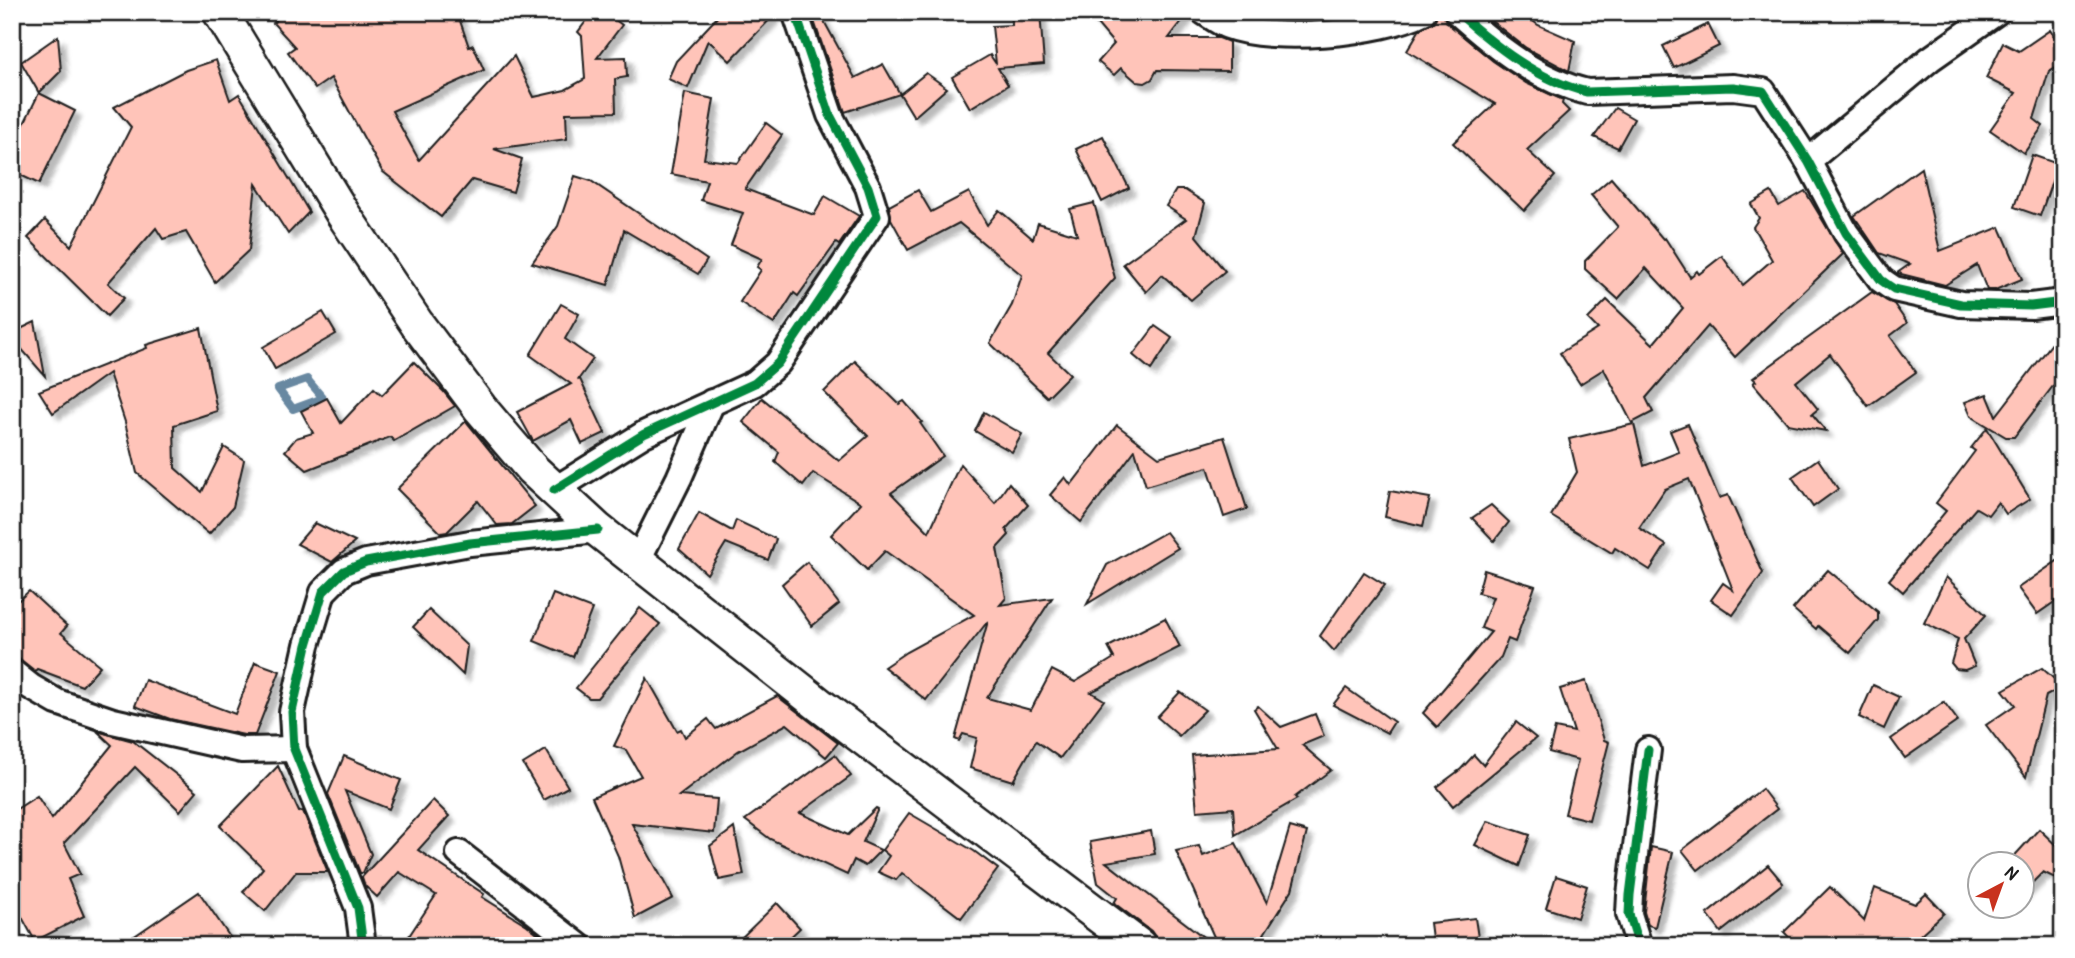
<svg xmlns="http://www.w3.org/2000/svg" width="2075" height="958" font-family="'Patrick Hand',sans-serif">
	<style>
		.lines { fill: none; stroke-linecap: round; stroke-linejoin: round }
		.stream { stroke: #6888a1; stroke-width: 8 }
		.building { fill: #ffc4b9; stroke: #1c1c1c; stroke-width: 2; filter: url(#shadow) }
		.street-casing { stroke: #1c1c1c; stroke-width: 30 }
		.secondary-casing { stroke: #1c1c1c; stroke-width: 38 }
		.street { stroke: #fff; stroke-width: 24 }
		.secondary { stroke: #fff; stroke-width: 33 }
		.cycleway-casing { stroke: #fff; stroke-width: 13 }
		.cycleway { stroke: #00873e; stroke-width: 9 }
	</style>
	<defs>
		<filter id="shadow"><feDropShadow dx="6" dy="6" stdDeviation="2" flood-color="#0004"/></filter>
	</defs>
	<rect width="100%" height="100%" fill="#fff"/>
	<filter id="ink" filterUnits="userSpaceOnUse"><feTurbulence type="fractalNoise" baseFrequency=".0143" numOctaves="2"/><feDisplacementMap in="SourceGraphic" scale="14" xChannelSelector="R" yChannelSelector="G"/><feConvolveMatrix kernelMatrix="1 2 1 2 8 2 1 2 1" color-interpolation-filters="sRGB"/></filter>
	<g filter="url(#ink)">
		<g class="lines">
			<path class="stream" d="M307,379l16,19 -30,11 -15,-20z"/>
		</g>
		<g class="building">
			<path d="M285,12h172l12,35 4,-2 11,25 -92,41 27,49 95,-104 20,41 31,-7 20,-11 -3,-43 -4,-4 15,-20h12l17,13 -25,33 29,-1 1,20 -12,2 1,33 -50,1 1,26 -73,10 28,10 -9,33 -41,-12 -31,37 -59,-46 -51,-93 -16,11 -27,-37 7,-5 -22,-24z"/>
			<path d="M722,12h55l-47,49 -22,-21 -20,48 -20,-9 8,-18z"/>
			<path d="M811,12h8l36,66 28,-14 17,30 -55,18z"/>
			<path d="M1011,12h29l4,52 -46,4 10,17 -38,23 -18,-31 38,-22 6,9 -4,-38 20,-1z"/>
			<path d="M1087,12h102l-20,26h50l10,4v29l-72,-1 -5,9 -7,4 -8,-1 -16,-14 -7,7 -16,-13 16,-18z"/>
			<path d="M1438,12h5l4,11 46,38 33,22 37,17 -1,4 7,7 -42,39 28,26 -31,35 -71,-68 42,-39 -88,-53 13,-22 14,-7z"/>
			<path d="M1480,12h41l17,13 37,16 -6,30 -43,-23z"/>
			<path d="M1708,24l11,22 -45,22 -11,-22z"/>
			<path d="M2050,30l13,20v13l-14,8 -15,48 9,7 -19,27 -34,-23 26,-37 -30,-15 17,-35 16,8z"/>
			<path d="M58,36l3,35 -22,22 -18,-31z"/>
			<path d="M216,60l14,40 9,-6 70,118 -21,22 -32,-50 -7,66 -34,32 -29,-50 -23,7 -7,-11 -48,55 16,15 -17,18 -79,-78 17,-18 26,26 60,-119 -17,-20 72,-37z"/>
			<path d="M926,73l21,15 -33,29 -14,-23z"/>
			<path d="M39,93l36,18 -36,73 -27,-13v-23z"/>
			<path d="M685,93l29,6 -10,60 34,4 28,-40 16,12 -37,54 69,26 11,-19 34,20 -20,29 -3,-2 -38,53 -4,-3 -20,31 -34,-22 21,-32 -4,-3 5,-8 -31,-14 12,-32 -42,-13 6,-19 -36,-7z"/>
			<path d="M1615,108l19,11 -16,29 -24,-11z"/>
			<path d="M1103,136l26,52 -27,14 -26,-53z"/>
			<path d="M2032,155l26,9 -18,52 -26,-9z"/>
			<path d="M1921,168l19,83 60,-24 22,52 -27,11h-8l-10,-25 -32,20 -48,-12 13,-9 -31,-11 -25,-37z"/>
			<path d="M575,176l16,5 116,79 -9,14 -74,-44 -16,55 -76,-22 26,-37z"/>
			<path d="M1611,178l52,61 2,-1 25,39 7,-6 2,3 23,-18 21,29 29,-25 -19,-33 6,-9 -8,-14 20,-12 8,14 26,-15 38,63 -108,103 -27,-31 -62,72 7,14 -21,11 -28,-54 -24,15 -20,-31 38,-24 -10,-10 19,-19 46,44 30,-36 -37,-40 -28,31 -33,-30v-8l33,-34 -27,-32z"/>
			<path d="M918,190l13,22 38,-20 18,33 12,-15 34,29 5,-16 39,12 -7,-26 24,-6 21,75 -67,75 22,21 -23,23 -57,-54 22,-38 10,-30 -63,-52 -51,27 -17,-31 -2,-13z"/>
			<path d="M1176,190h9l20,13 -9,33 29,35 -34,29 -29,-25 -16,17 -23,-28 63,-45 -20,-13z"/>
			<path d="M1872,292l22,12 13,19 -17,13 26,36 -48,34 -38,-52 -34,28 22,27 -6,5 14,17 -38,-7 -35,-41 3,-2 -3,-3z"/>
			<path d="M561,304l18,10 -14,25 28,20 -15,21 2,-1 25,54 -23,11 -11,-24 -38,21 -16,-29 54,-28 -41,-29z"/>
			<path d="M323,312l13,22 -61,35 -12,-22z"/>
			<path d="M35,322l10,54 -33,-38v-5z"/>
			<path d="M1155,326l17,12 -21,32 -18,-15z"/>
			<path d="M201,328l16,83 -43,14 1,43 27,24 22,-45 20,13 -11,47 -24,27 -72,-61 -12,-51 -16,-49 -56,40 -14,-22 108,-43 -1,-3z"/>
			<path d="M2063,329v44l-49,64h-8l-35,-21 -6,-14 22,-8 9,22z"/>
			<path d="M855,361l44,43 5,-3 18,21 -2,1 23,33 -52,37 38,39 31,-68 35,39 14,-20 19,22 -22,24 3,6 -12,13 9,50 -6,7 52,-7 -65,100 44,12 21,-40 23,12 39,-24 -6,-11 57,-29 15,29 -89,45 13,8 -44,58 -24,-17 -23,40 -43,-13 7,-30 -14,-4 -4,7 -4,-2 33,-118 -62,79 -42,-33 22,-15 68,-37 -89,-64 -18,19 -36,-35 30,-32 -48,-30 -10,13 -28,-24 4,-10 -36,-30 19,-24 77,63 29,-25 -44,-44z"/>
			<path d="M414,362l29,29 12,15 -61,35 -4,-4 -83,33 -22,-19 11,-13 17,-5 -12,-22 26,-13 14,25 33,-35 8,7z"/>
			<path d="M984,412l38,22 -10,18 -37,-21z"/>
			<path d="M466,421l69,85 -23,18 -15,1 -19,-24 -31,31 -6,1 -44,-44z"/>
			<path d="M1634,424l10,42 35,-14 -9,-21 18,-7 31,74 9,-3 35,78 -30,42 -22,-15 12,-17 10,7 -44,-111 -24,10 -26,39 27,17 -16,25 -35,-22 -3,5 -61,-37 26,-44 -8,-33z"/>
			<path d="M1117,425l42,32 65,-20 23,72 -23,8 -16,-50 -62,19 -11,-36 -54,72 -31,-27 15,-18 6,8z"/>
			<path d="M1987,428l43,71 -24,15 -8,-12 -10,13 -12,-7 -73,84 -14,-12 57,-69 -10,-8 39,-52 -4,-3z"/>
			<path d="M1818,459l20,30 -25,18 -21,-30z"/>
			<path d="M1390,491l40,7 -7,28 -38,-9z"/>
			<path d="M1491,505l18,17 -15,19 -22,-23z"/>
			<path d="M699,513l33,18 4,-11 40,19 -8,21 -42,-17 -19,31 -28,-25z"/>
			<path d="M315,523l40,19 -23,20 -35,-18z"/>
			<path d="M1166,532l12,16 -91,56 20,-39z"/>
			<path d="M2063,557v39l-26,18 -19,-26z"/>
			<path d="M807,562l32,42 -27,22 -30,-42z"/>
			<path d="M1484,570l51,16 -20,56 -7,-3 -7,18 -64,70 -14,-14 68,-81 -10,-4 12,-31 -15,-4z"/>
			<path d="M1828,570l50,42v8l-28,33 -32,-27 -2,3 -23,-20z"/>
			<path d="M1364,572l21,13 -51,66 -14,-15z"/>
			<path d="M1946,577l40,38 -22,24 11,27 -10,4 -9,-1 -5,-6 7,-24 -34,-16z"/>
			<path d="M29,591l38,35 -6,7 39,33 -18,20 -45,-17 -2,2 -14,-11 -9,-3v-51z"/>
			<path d="M553,594l39,15 -19,48 -39,-16z"/>
			<path d="M640,608l20,16 -63,74h-8l-13,-10z"/>
			<path d="M429,610l38,36 -4,29 -50,-48z"/>
			<path d="M255,662l25,9 -25,64h-11l-74,-16 -35,-13 10,-26 90,34z"/>
			<path d="M2042,668l21,19 -17,9 -20,81 -40,-52 29,-20 -12,-15z"/>
			<path d="M647,678l30,53 4,-2 4,8 23,-18 8,10 61,-33 61,47 -12,14 -39,-33 -49,27 -59,45 38,3 -3,34 -82,-9 41,74 -38,20 -17,-62 -26,-59 49,-21 -15,-26 -12,-4z"/>
			<path d="M1586,681l18,59 5,2 -20,78 -24,-6 13,-54 -29,-8 6,-24 19,4 -14,-43z"/>
			<path d="M1873,685l26,12 -15,32 -25,-12z"/>
			<path d="M1346,688l48,34 -7,11 -54,-28z"/>
			<path d="M1180,692l25,18 -26,26 -22,-19z"/>
			<path d="M1944,702l14,19 -53,37 -14,-19z"/>
			<path d="M1258,706l23,21 34,-13 9,22 -22,9 29,25 -36,27 2,2 -62,36 -2,-27 -36,3 -5,-56 86,-6 -24,-40z"/>
			<path d="M1516,722l20,16 -83,68 -16,-19 24,-18 13,-14 9,10z"/>
			<path d="M97,731l36,10 64,50 -17,20 -45,-44 -71,76 16,31 -12,5 16,37 -49,25 -23,-42v-87l25,-16 15,23 60,-74z"/>
			<path d="M546,750l22,37 -24,13 -21,-36z"/>
			<path d="M835,755l16,21 -51,37 48,22 28,-27 2,1 -15,33 18,8 -16,16 -11,-6 -7,15 -77,-36 -25,-19z"/>
			<path d="M344,756l57,24 -12,29 -44,-18 26,63 -8,19h-3l-32,-79z"/>
			<path d="M278,766l21,46 4,-1 25,61h-32l-31,39 -22,-19 20,-24 -43,-42z"/>
			<path d="M1762,789l15,20 -79,61 -16,-20z"/>
			<path d="M433,800l16,16 -31,34 66,44 -2,3 45,28 27,21h-129l-16,-10 27,-41 -37,-23 -22,25 -12,-11 -3,-9z"/>
			<path d="M909,813l65,38 24,18 -37,49 -59,-45 -6,7 -18,-8 11,-16 -7,-6z"/>
			<path d="M1488,821l42,14 -11,31 -44,-21z"/>
			<path d="M1290,827l17,5 -15,58 -28,44 14,12h-60l-42,-95 23,-5 4,10 33,-13 31,60z"/>
			<path d="M734,828l10,47 -25,5 -9,-34z"/>
			<path d="M2039,829l24,23v30l-20,-10 -21,21v-29h-15z"/>
			<path d="M1151,831l4,23 -49,8 109,84h-57l-2,-8 -5,-7 -37,-28 3,-5 -19,-15 -8,-41z"/>
			<path d="M1651,847l22,5 -18,75 -7,-2 -4,-13z"/>
			<path d="M1768,865l15,18 -62,49 -14,-18z"/>
			<path d="M1556,876l31,10 -10,32 -31,-10z"/>
			<path d="M1830,887l34,34 11,-33 40,16 11,-10 18,19 -36,33h-111l-13,-14z"/>
			<path d="M199,892l37,54h-116z"/>
			<path d="M777,903l23,25 -19,18h-48z"/>
			<path d="M1475,918l4,26 -46,2 -3,-23z"/>
		</g>
		<g class="lines">
			<g class="street-casing">
				<g id="street">
					<path d="M1204,12c8,5 16,11 24,14 45,17 152,8 195,-14"/>
					<path d="M1457,12c38,34 80,68 130,80l146,-5 30,4 45,70 38,72 35,47 7,5 6,4 67,15 70,2 32,-4"/>
					<path d="M1808,161l122,-102 67,-47"/>
					<path d="M554,490l90,-56 111,-51 23,-20 99,-147 -9,-29 -38,-72 -35,-103"/>
					<path d="M637,562l42,-84 33,-76"/>
					<path d="M12,672l19,15 26,15 56,19 129,29 52,-1"/>
					<path d="M459,853l120,93"/>
					<path d="M363,946l-5,-38 -64,-159 -2,-37 15,-67 16,-53 21,-21 22,-9 104,-19 128,-13"/>
					<path d="M1639,946l-10,-32 1,-19 18,-145"/>
				</g>
			</g>
			<g class="secondary-casing">
				<path id="secondary" d="M220,12l123,202 74,110 63,84 52,61 66,61 223,176 318,240"/>
			</g>
			<use href="#street" class="street"/>
			<use href="#secondary" class="secondary"/>
			<g class="cycleway-casing">
				<g id="cycleway">
					<path d="M1457,12c38,34 80,68 130,80l146,-5 30,4 45,70 38,72 35,47 7,5 6,4 67,15 70,2 32,-4"/>
					<path d="M554,490l90,-56 111,-51 23,-20 99,-147 -9,-29 -38,-72 -35,-103"/>
					<path d="M363,946l-5,-38 -64,-159 -2,-37 15,-67 16,-53 21,-21 22,-9 104,-19 128,-13"/>
					<path d="M1639,946l-10,-32 1,-19 18,-145"/>
				</g>
			</g>
			<use href="#cycleway" class="cycleway"/>
		</g>
	</g>
	<rect width="2075" height="958" fill="none" stroke="#fff" stroke-width="42"/>
	<rect x="21" y="21" width="2033" height="916" fill="none" stroke="#1c1c1c" stroke-width="2.5" filter="url(#ink)"/>
	<g transform="translate(2001 885) rotate(41)"><circle r="33" fill="#ffffff" stroke="#a4a4a4" stroke-width="2"/>
	<path d="M0-5L12 26L0 18L-12 26Z" fill="#c8321e"/>
	<text y="-10" font-size="19" font-weight="bold" text-anchor="middle" fill="#1c1c1c">N</text>
	</g>
</svg>
